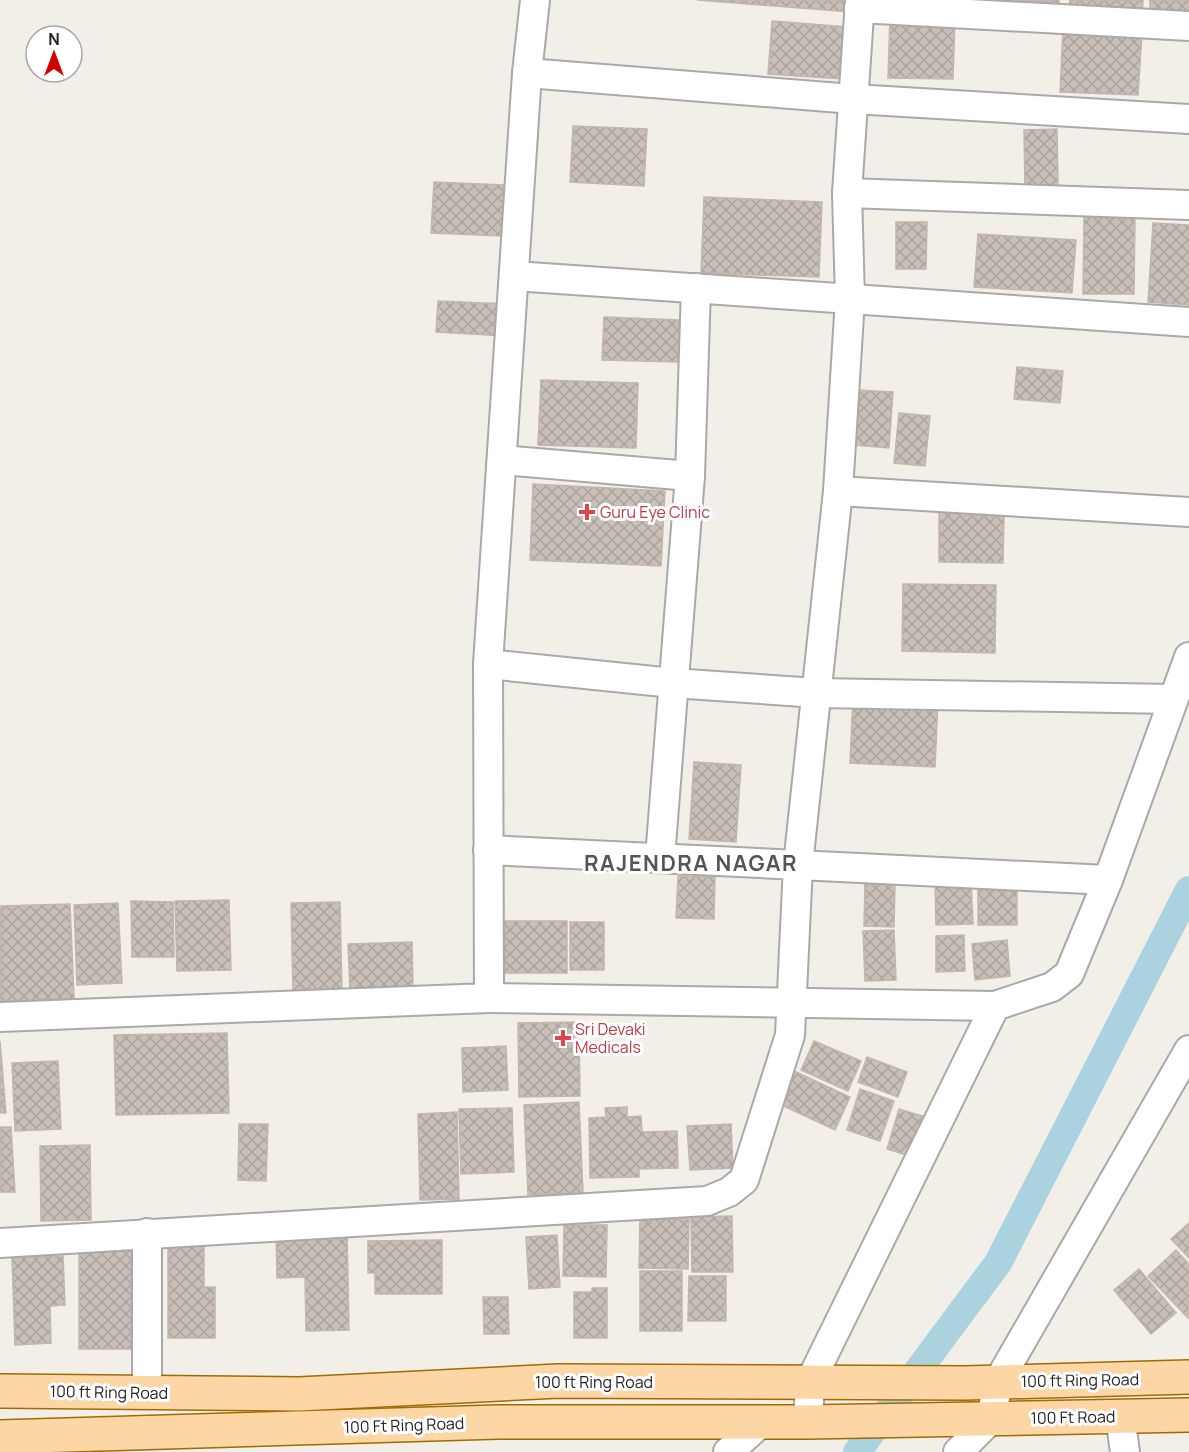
<svg xmlns="http://www.w3.org/2000/svg" width="1189" height="1452" font-family="Manrope,sans-serif">
	<style>
		.lines { fill: none; stroke-linecap: round; stroke-linejoin: round }
		.canal { stroke: #aad3df; stroke-width: 28 }
		.building { fill: url(#building-cross-hatch); stroke: #c4b6ab; stroke-width: 1.5 }
		.minor-casing { stroke: #a9a9a9; stroke-width: 32 }
		.major-casing { stroke: #a06b00; stroke-width: 36 }
		.minor { stroke: #fff; stroke-width: 28 }
		.major { stroke: #fcd6a4; stroke-width: 33 }
		.health-dot { fill: #e0444e; stroke: #fff; stroke-width: 2 }
		.labels { text-anchor: middle; stroke-width: 6; stroke-linejoin: round; paint-order: stroke }
		.health-label { font-size: 16px; fill: #be3a42; stroke: #fff; text-anchor: start }
		.street-label { font-size: 16px; fill: #222; stroke: #fff }
		.district-label { font-size: 22px; font-weight: bold; letter-spacing: 1.5px; fill: #555; stroke: #fff }
	</style>
	<defs>
		<pattern id="building-cross-hatch" width="8" height="8" patternUnits="userSpaceOnUse" patternTransform="scale(1.5)"><rect width="8" height="8" fill="#c7bfb8"/><path d="M0 0l8 8M0 8l8-8" fill="none" stroke="#aba49e"/></pattern>
	</defs>
	<rect width="100%" height="100%" fill="#f2efe9"/>
	<g class="lines">
		<path class="canal" d="M857,1452l141,-189 191,-373"/>
	</g>
	<g class="building">
		<path d="M697,0h154l-1,12z"/>
		<path d="M991,0h68v3z"/>
		<path d="M1070,0h73l-1,20 -73,-13z"/>
		<path d="M1150,0h39v18l-39,-2z"/>
		<path d="M890,17l65,2 -2,60 -65,-1z"/>
		<path d="M772,21l76,6 -4,52 -76,-5z"/>
		<path d="M1063,28l79,5 -4,62 -78,-3z"/>
		<path d="M573,126l74,3 -3,57 -74,-4z"/>
		<path d="M1057,129l1,58 -33,1 -1,-58z"/>
		<path d="M434,182l70,3 -2,51 -71,-3z"/>
		<path d="M704,197l118,5 -3,75 -118,-4z"/>
		<path d="M1084,217h51l-1,77h-51z"/>
		<path d="M896,222h31l-1,47h-30z"/>
		<path d="M1153,223l36,2v80l-41,-3z"/>
		<path d="M978,234l98,6 -4,53 -98,-6z"/>
		<path d="M438,301l70,3 -2,32 -70,-4z"/>
		<path d="M604,317l75,3 -1,42 -76,-2z"/>
		<path d="M1017,367l46,4 -3,32 -46,-4z"/>
		<path d="M541,380l97,3 -2,65 -98,-3z"/>
		<path d="M857,390l36,2 -4,56 -35,-3z"/>
		<path d="M899,413l31,3 -5,50 -31,-3z"/>
		<path d="M533,484l132,7 -4,75 -131,-6z"/>
		<path d="M939,509h22l-1,6 44,1 -1,47 -64,-1z"/>
		<path d="M903,584l93,1 -1,68 -93,-2z"/>
		<path d="M853,697l85,3 -3,67 -85,-4z"/>
		<path d="M694,762l47,3 -5,77 -47,-3z"/>
		<path d="M678,876l37,1 -1,42 -38,-1z"/>
		<rect x="978" y="877" width="39" height="48"/>
		<path d="M971,881l2,43 -37,1 -1,-43z"/>
		<path d="M865,884l30,1 -1,42 -30,-1z"/>
		<path d="M229,900l2,70 -54,1 -2,-70z"/>
		<path d="M131,901l42,1 1,55h-42z"/>
		<path d="M340,902l2,93 -49,1 -2,-93z"/>
		<path d="M118,903l4,80 -45,2 -3,-80z"/>
		<path d="M70,904l4,94 -74,3v-95z"/>
		<rect x="504" y="921" width="63" height="52"/>
		<rect x="570" y="922" width="34" height="48"/>
		<path d="M894,930l2,50 -31,1 -2,-50z"/>
		<path d="M964,935l1,36 -29,1v-36z"/>
		<path d="M1007,940l3,36 -35,4 -3,-36z"/>
		<path d="M412,942l1,47 -63,1 -2,-46z"/>
		<path d="M579,1022l1,74 -61,1 -1,-74z"/>
		<path d="M227,1033l2,80 -113,2 -2,-80z"/>
		<path d="M0,1041l6,72h-6z"/>
		<path d="M814,1041l47,20 -13,30 -47,-21z"/>
		<path d="M506,1046l2,44 -45,2 -1,-44z"/>
		<path d="M867,1057l40,15 -9,25 -40,-15z"/>
		<path d="M58,1061l3,68 -46,2 -3,-68z"/>
		<path d="M794,1071l56,26 -15,33 -56,-26z"/>
		<path d="M860,1089l34,12 -14,40 -33,-11z"/>
		<path d="M579,1102l4,91 -55,2 -4,-90z"/>
		<path d="M627,1107v10l14,-1 1,16 35,-1 1,37 -39,1v8l-49,1 -1,-60 17,-1 -1,-9z"/>
		<path d="M512,1108l2,64 -53,2 -2,-65z"/>
		<path d="M899,1109l30,9 -13,40 -29,-9z"/>
		<path d="M457,1112l2,87 -39,1 -2,-86z"/>
		<path d="M239,1124h29l-2,57 -28,-1z"/>
		<path d="M731,1124l2,44 -43,2 -3,-44z"/>
		<path d="M0,1127h11l4,65h-15z"/>
		<path d="M90,1145l1,75 -50,1 -1,-75z"/>
		<path d="M732,1216l1,56h-41l-1,-55z"/>
		<path d="M640,1218l49,1 -1,50 -49,-1z"/>
		<path d="M1189,1223v35l-18,-19z"/>
		<path d="M564,1225h43l-1,52 -43,-1z"/>
		<path d="M347,1228l2,102 -43,1 -1,-54 -28,1 -1,-48z"/>
		<path d="M557,1235l3,52 -31,2 -3,-52z"/>
		<path d="M168,1238h36v49h11v51h-47z"/>
		<path d="M442,1240v54h-67v-21h-7v-32z"/>
		<rect x="79" y="1249" width="57" height="100"/>
		<path d="M1176,1250l13,14 -1,54 -40,-42z"/>
		<path d="M63,1256l2,49 -15,1 1,37 -36,2 -3,-87z"/>
		<path d="M1139,1269l37,44 -25,21 -37,-44z"/>
		<rect x="640" y="1271" width="42" height="60"/>
		<path d="M689,1276h37v45h-38z"/>
		<path d="M592,1288h15v50h-33v-46h18z"/>
		<path d="M483,1297h25l1,37h-25z"/>
	</g>
	<g class="lines">
		<g class="minor-casing">
			<g id="minor">
				<path d="M859,8l330,18"/>
				<path d="M527,73l326,26 336,20"/>
				<path d="M847,193l342,12"/>
				<path d="M514,276l675,46"/>
				<path d="M502,460l188,16"/>
				<path d="M838,491l351,21"/>
				<path d="M488,664l185,19 144,10 356,6"/>
				<path d="M488,850l620,30"/>
				<path d="M660,858l30,-382 6,-188"/>
				<path d="M489,998l506,8 -185,376 -2,40"/>
				<path d="M995,1006l57,-19 17,-13 39,-94 81,-223"/>
				<path d="M0,1017l489,-19 -1,-334 39,-591 8,-73"/>
				<path d="M147,1233v159"/>
				<path d="M0,1243l707,-42 22,-9 15,-12 46,-145 8,-170 40,-374 12,-192 -3,-106 13,-193"/>
				<path d="M1120,1416l5,36"/>
				<path d="M728,1452l34,-30"/>
				<path d="M958,1452l33,-33 7,-37 191,-332"/>
			</g>
		</g>
		<g class="major-casing">
			<g id="major">
				<path d="M0,1391l299,3 259,-13 407,2 224,-6"/>
				<path d="M0,1437l498,-15h310l381,-7"/>
			</g>
		</g>
		<use href="#minor" class="minor"/>
		<use href="#major" class="major"/>
	</g>
	<g class="health-dot">
		<path d="M584 503h6v6h6v6h-6v6h-6v-6h-6v-6h6z"/>
		<path d="M560 1029h6v6h6v6h-6v6h-6v-6h-6v-6h6z"/>
	</g>
	<g class="labels">
		<g class="health-label">
			<text x="600" y="518">Guru Eye Clinic</text>
			<text x="575" y="1035">Sri Devaki<tspan x="575" dy="18">Medicals</tspan></text>
		</g>
		<g class="street-label">
			<text transform="translate(1080 1380) rotate(-1)" y="6">100 ft Ring Road</text>
			<text x="594" y="1388">100 ft Ring Road</text>
			<text transform="translate(109 1392) rotate(1)" y="6">100 ft Ring Road</text>
			<text transform="translate(1073 1417) rotate(-1)" y="6">100 Ft Road</text>
			<text transform="translate(404 1425) rotate(-2)" y="6">100 Ft Ring Road</text>
		</g>
		<g class="district-label">
			<text x="691" y="871">RAJENDRA NAGAR</text>
		</g>
	</g>
	<g transform="translate(54 54)"><circle r="28" fill="#ffffff" stroke="#a7a7a7" stroke-width="1.5"/>
	<path d="M0-4.5L10 22L0 15L-10 22Z" fill="#d40000"/>
	<text y="-9" font-size="16" font-weight="bold" text-anchor="middle" fill="#222222">N</text>
	</g>
</svg>
